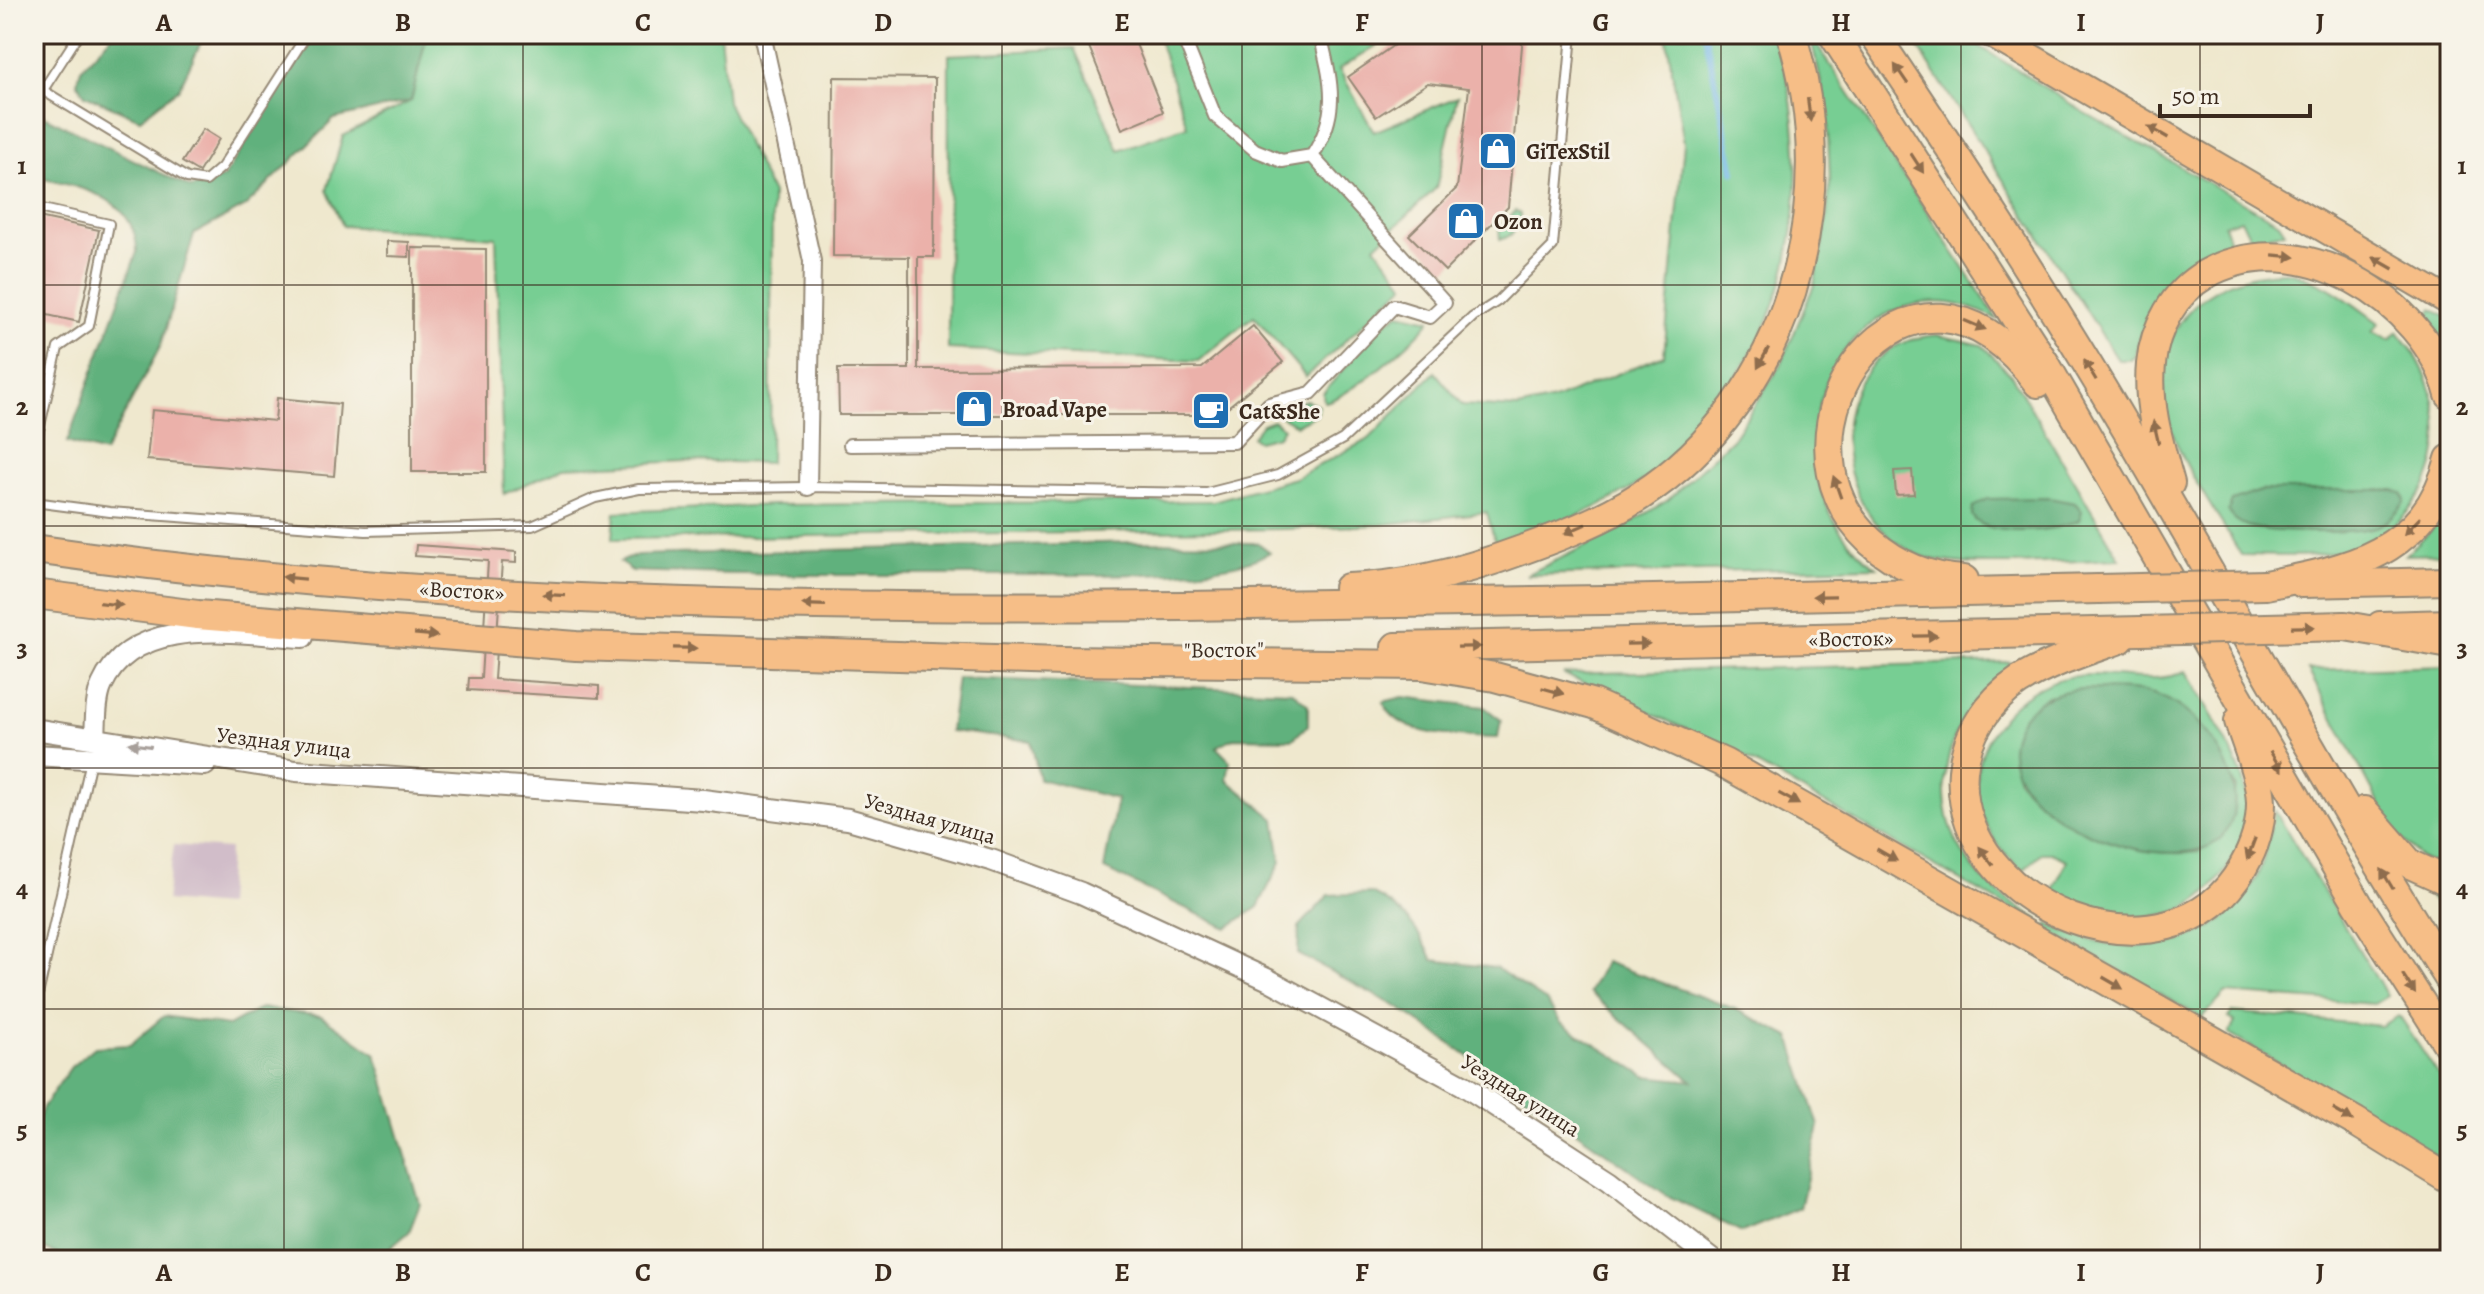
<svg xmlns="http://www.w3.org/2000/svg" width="2484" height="1294" font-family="Alegreya,serif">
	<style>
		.industrial { fill: #d1bdc9 }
		.green { fill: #77ce93; stroke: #597c58; stroke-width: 2; fill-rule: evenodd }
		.forest { fill: #61b17d; stroke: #4e6e4e; stroke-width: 2 }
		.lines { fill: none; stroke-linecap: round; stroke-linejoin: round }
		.stream { stroke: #71b8e8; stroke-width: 6 }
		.building { fill: #ebb1aa }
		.service-casing { stroke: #958976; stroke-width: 12 }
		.pedestrian-casing { stroke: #958976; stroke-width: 16 }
		.minor-casing { stroke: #958976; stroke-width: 20 }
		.tertiary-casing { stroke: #958976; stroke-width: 24 }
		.primary-casing { stroke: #958976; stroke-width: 30 }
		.trunk-casing { stroke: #958976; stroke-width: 32 }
		.service { stroke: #fff; stroke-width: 8 }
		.pedestrian { stroke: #fff; stroke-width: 12 }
		.minor { stroke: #fff; stroke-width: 16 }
		.tertiary { stroke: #fff; stroke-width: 20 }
		.primary { stroke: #f6be87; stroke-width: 26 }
		.trunk { stroke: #f6be87; stroke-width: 28 }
		.trunk-bridge-casing { stroke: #958976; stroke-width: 32; stroke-linecap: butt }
		.trunk-bridge { stroke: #f6be87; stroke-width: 28 }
		.oneway { fill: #8f6d4d }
		.oneway2 { fill: #a79f9a }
		.grid { fill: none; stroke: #3b2a1e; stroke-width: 2; stroke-opacity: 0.55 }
		.labels { text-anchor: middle; stroke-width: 6; stroke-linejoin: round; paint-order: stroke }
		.poi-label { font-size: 22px; font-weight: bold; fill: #3b2a1e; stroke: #f7f3e8; text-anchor: start }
		.street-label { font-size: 22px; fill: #3b2a1e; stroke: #f7f3e8 }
		.neatline { fill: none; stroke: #3b2a1e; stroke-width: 3 }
		.grid-label { font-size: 26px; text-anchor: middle; font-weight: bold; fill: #3b2a1e }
	</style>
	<rect width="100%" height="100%" fill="#f7f3e8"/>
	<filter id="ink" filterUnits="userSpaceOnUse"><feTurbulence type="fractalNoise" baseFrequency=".0125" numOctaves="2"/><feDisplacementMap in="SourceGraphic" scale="16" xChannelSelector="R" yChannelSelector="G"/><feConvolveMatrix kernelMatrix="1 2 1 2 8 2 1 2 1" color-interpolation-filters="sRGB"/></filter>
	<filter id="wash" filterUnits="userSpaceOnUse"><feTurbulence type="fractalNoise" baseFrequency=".006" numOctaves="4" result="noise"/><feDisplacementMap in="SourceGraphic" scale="32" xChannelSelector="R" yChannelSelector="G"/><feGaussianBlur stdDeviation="1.8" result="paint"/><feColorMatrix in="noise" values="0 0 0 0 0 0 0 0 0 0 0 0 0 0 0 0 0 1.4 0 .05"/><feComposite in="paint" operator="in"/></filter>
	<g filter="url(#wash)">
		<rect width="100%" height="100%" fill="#efe8ce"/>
		<path class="industrial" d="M174,845l55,4 -3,57 -60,-5z"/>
		<g class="green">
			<path d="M427,34h293l7,68 45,92 -2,269 -84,-2 -122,6 -60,27 -8,-257 -153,-11 -16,-36 16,-54 68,-35z"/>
			<path d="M1157,34h238l-56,35 35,63 83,-35 -21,91 -61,58 30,39 -99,92 -52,-61 -56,45 -250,-12 1,-294 125,-7 45,102 68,-24z"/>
			<path d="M1666,34h110c28,94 30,202 -11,293 -7,16 -18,32 -27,47 -23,39 -55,79 -92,105 -46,31 -98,49 -150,67l-9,-34 -107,13 -98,4 -669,10 2,-27 157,-7 441,-4 82,-23 74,-39 66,-67 27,33 56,3 36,-8 110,-45 20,-212z"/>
			<path d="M1810,34l188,286c-150,-82 -257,146 -122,247l-350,8 93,-45 49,-30 65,-62 48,-73 33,-80 11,-53 5,-50 -3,-73z"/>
			<path d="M1910,34h50l122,77 197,112 6,9 -35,6 -9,-19 -17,6 8,21c-56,19 -85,53 -97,110l-4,4h-13z"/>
			<path d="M1515,211l5,2c1,12 -8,25 -20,26l-1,-11z"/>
			<path d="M2286,272c38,7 64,30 93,51l-7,9 18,8 8,-8c62,70 53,177 -41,214 -35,14 -78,9 -116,9 -23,-41 -64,-94 -74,-140 -20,-85 36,-142 119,-143z"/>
			<path d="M2433,309l17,10v35l-23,-35z"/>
			<path d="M1399,313l31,7c-12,19 -85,80 -106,82l-1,-9 56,-65z"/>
			<path d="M1937,335l45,10 30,31 108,183c-47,1 -161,13 -201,-4 -100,-43 -100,-211 18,-220z"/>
			<path d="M1306,400l13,5 -2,9 -21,11 -17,-10 3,-7z"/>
			<path d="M1273,420l10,8 -5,8 -20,5 -6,-4 10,-13z"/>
			<path d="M2450,503v51l-44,1 25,-25z"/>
			<path d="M2010,662v7c-60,39 -86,123 -46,186 18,29 44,47 74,64l-2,4 -310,-176 -163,-73z"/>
			<path d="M2450,666v204l-28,-11 -27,-26 -87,-163z"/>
			<path d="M2186,671c21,39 54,83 61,127 7,44 -34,104 -76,115 -13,3 -30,5 -43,5 -26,0 -52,-17 -75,-28l14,-30 -16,-7h-10l-18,18c-30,-25 -51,-61 -45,-101 9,-52 58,-95 112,-95 30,-1 68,10 96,-4zM2081,689l74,5 51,40 30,54 -37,64c-62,7 -144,-22 -182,-74l5,-60 26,-22z"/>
			<path d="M2275,811l112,185 -13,8 -148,-11 -24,25 -156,-89 2,-5c74,36 168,34 209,-48 11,-22 11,-44 18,-65z"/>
			<path d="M2428,893l22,6v29z"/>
			<path d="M2232,1012l149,14 18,-10 51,76v72l-221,-130 6,-12 -7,-4z"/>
		</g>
		<g class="forest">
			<path d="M113,34h92l-26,54 -39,31 -55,-24 -8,-13 4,-13z"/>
			<path d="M316,34h111l-16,67 -77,18 -88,87 -52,28 -33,111 -57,108 -37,-11 70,-190c-1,-57 -58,-65 -103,-75v-66l157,77 32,-10z"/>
			<path d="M2263,490h131l9,4 2,7c-7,11 -15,20 -27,25 -25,8 -106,8 -131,0 -8,-3 -15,-8 -19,-15l4,-10z"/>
			<path d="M2049,498l26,5 7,8 -3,9c-19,12 -97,19 -107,-5l1,-8 14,-8z"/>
			<path d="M1136,542l122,1 12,9c-44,29 -193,22 -251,23 -129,0 -258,1 -387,-4l-12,-9 17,-7z"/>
			<path d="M957,678l335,13 16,14v20l-15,14 -60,-1 -17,9 14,14 -3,19 48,39 6,43 -23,45 -31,21 -123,-59 13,-70 -78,-20 -8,-38 -81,-10z"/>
			<path d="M2081,689c25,1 54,-2 78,7 45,17 92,84 70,131 -32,69 -262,-12 -209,-105 13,-22 36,-31 61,-33z"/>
			<path d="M1403,697l81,10 17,13 -3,18c-36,-2 -98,2 -115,-36z"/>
			<path d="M1371,893c31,14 48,37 62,67l63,8 50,33 15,22 85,53 46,5 -103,-89 16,-30 130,47 55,28 29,89 -19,82 -58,24 -74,-36 -269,-188 -101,-54 1,-27 30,-32z"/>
			<path d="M261,1008l60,8 55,38 44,150 -11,28 -33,28h-304l-38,-15v-114l9,-24 28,-40 24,-20 35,-2 34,-29 64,10z"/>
		</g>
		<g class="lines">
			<path class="stream" d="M1705,34l29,138"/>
		</g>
		<g id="blocks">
			<g class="building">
				<path d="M1084,34h48l31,78 -41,17z"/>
				<path d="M1410,34l60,4 1,-4h52l-15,173 -63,64 -36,-36 48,-47 12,-100 -41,-5 -52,34 -28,-40z"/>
				<path d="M834,77l101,1 -1,179h-16v112l284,-1 51,-42 30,36 -65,53h-379l-1,-46h71v-112l-76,-1z"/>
				<path d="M203,129l16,10 -20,33 -17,-10z"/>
				<path d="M34,216l65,14 -20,92 -45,-10z"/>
				<path d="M387,241l22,1v15l-22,-1z"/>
				<path d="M412,248l74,1v223h-74z"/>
				<path d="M277,398l63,6 -6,72 -187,-16 5,-50 123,11z"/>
				<path d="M1912,470l2,24 -18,1 -2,-24z"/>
				<path d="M416,545l100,7v11l-14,-1 -8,117 105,7v12l-131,-8 1,-12h12l7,-117 -73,-5z"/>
			</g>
		</g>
	</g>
	<g filter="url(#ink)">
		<use href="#blocks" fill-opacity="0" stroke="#958976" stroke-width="2"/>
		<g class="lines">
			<g class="service-casing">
				<g id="service">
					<path d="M34,85l153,93 19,3 16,-14 85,-133"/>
					<path d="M43,90l36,-56"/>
					<path d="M34,207l75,17 -20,102 -31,22 -24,104"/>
					<path d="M34,502l76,10 256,19 166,-5 63,-28 44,-9 169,-2 399,6 71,-18 65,-36 130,-122 25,-16 55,-55 19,-212"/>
					<path d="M34,1013l57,-253"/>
				</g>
			</g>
			<g class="pedestrian-casing">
				<g id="pedestrian">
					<path d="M1182,34l33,82 40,34 27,11 30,-5c29,-44 19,-75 8,-122"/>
					<path d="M850,445l384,-3 35,-38 42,-11 83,-87 36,11 15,-14 -133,-147"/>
				</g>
			</g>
			<g class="minor-casing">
				<path id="minor" d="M762,34l50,227 -4,226"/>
			</g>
			<g class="tertiary-casing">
				<g id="tertiary">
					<path d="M34,729l262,42 407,29 145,19 143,41 90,33 188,87 194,105 146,95 103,80"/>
					<path d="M95,739c1,-17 0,-39 7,-54 33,-73 137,-51 201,-48"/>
					<path d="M34,755l171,10"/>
				</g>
			</g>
			<g class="primary-casing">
				<g id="primary">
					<path d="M1991,34l459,268"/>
					<path d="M2302,584l148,-3"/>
					<path d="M2380,625l70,-2"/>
				</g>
			</g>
			<g class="trunk-casing">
				<g id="trunk">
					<path d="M1833,34l213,331 312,539 92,144"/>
					<path d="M1874,34c88,130 174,262 254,398 108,183 209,369 322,548"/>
					<path d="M2170,483c-11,-39 -23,-77 -19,-119 3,-35 23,-72 55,-90 92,-52 219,25 244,121"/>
					<path d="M34,549c380,55 767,60 1150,57 305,-3 609,-9 914,-17"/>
					<path d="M1964,580c-35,-2 -67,-15 -93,-38 -118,-109 38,-336 167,-159"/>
					<path d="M2265,585c84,-16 160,-31 185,-126"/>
					<path d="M1348,588c58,-2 117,-17 171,-37 42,-15 84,-31 121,-55 150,-97 204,-297 151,-462"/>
					<path d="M34,594l164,21 378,31 486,15 360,4 73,12 99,27 130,59 632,359 94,58"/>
					<path d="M2345,626l105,18"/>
					<path d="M2120,639c-34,12 -70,23 -101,42 -31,20 -53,54 -56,90 -11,137 208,224 280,96 11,-19 18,-42 18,-64 -1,-28 -14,-56 -22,-82"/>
					<path d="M1396,647l745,-16"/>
					<path d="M2364,811l46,53 40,18"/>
				</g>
			</g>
			<use href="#service" class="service"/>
			<use href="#pedestrian" class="pedestrian"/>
			<use href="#minor" class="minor"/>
			<use href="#tertiary" class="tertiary"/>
			<use href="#primary" class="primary"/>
			<use href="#trunk" class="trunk"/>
			<g class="trunk-bridge-casing">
				<g id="trunk-bridge">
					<path d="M2098,589l167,-4"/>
					<path d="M2141,631l204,-5"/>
				</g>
			</g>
			<use href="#trunk-bridge" class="trunk-bridge"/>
		</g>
		<defs><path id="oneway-solid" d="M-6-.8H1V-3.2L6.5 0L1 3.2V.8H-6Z" transform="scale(2)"/></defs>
		<g class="oneway">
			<use href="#oneway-solid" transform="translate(1901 74) rotate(-124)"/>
			<use href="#oneway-solid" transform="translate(1809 110) rotate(83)"/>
			<use href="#oneway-solid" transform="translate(2158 132) rotate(-150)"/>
			<use href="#oneway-solid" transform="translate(1917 163) rotate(57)"/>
			<use href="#oneway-solid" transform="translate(2284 256) rotate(5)"/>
			<use href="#oneway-solid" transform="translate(2383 263) rotate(-150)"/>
			<use href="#oneway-solid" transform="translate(1975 325) rotate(23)"/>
			<use href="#oneway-solid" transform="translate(1763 358) rotate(118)"/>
			<use href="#oneway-solid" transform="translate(2090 370) rotate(-121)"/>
			<use href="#oneway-solid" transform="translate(2156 432) rotate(-103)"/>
			<use href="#oneway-solid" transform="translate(1837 487) rotate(-109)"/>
			<use href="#oneway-solid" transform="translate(2412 526) rotate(134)"/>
			<use href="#oneway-solid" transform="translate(1575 529) rotate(156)"/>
			<use href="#oneway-solid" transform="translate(294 578) rotate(-175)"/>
			<use href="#oneway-solid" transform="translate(554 595) rotate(-177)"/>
			<use href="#oneway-solid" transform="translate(1824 596) rotate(179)"/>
			<use href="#oneway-solid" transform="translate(111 604) rotate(7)"/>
			<use href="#oneway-solid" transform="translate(814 605) rotate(-178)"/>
			<use href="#oneway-solid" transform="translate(2303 627) rotate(-1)"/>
			<use href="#oneway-solid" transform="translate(426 635) rotate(5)"/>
			<use href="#oneway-solid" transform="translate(1926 636) rotate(-1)"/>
			<use href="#oneway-solid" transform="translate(1638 644) rotate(-1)"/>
			<use href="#oneway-solid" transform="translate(1469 647) rotate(-1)"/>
			<use href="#oneway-solid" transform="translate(685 648) rotate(1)"/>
			<use href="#oneway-solid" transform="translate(1553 691) rotate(16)"/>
			<use href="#oneway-solid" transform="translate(2276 761) rotate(60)"/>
			<use href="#oneway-solid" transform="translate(1789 799) rotate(29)"/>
			<use href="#oneway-solid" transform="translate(2251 849) rotate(111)"/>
			<use href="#oneway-solid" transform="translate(1887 855) rotate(30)"/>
			<use href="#oneway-solid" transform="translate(1986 856) rotate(-126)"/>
			<use href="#oneway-solid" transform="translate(2387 879) rotate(-121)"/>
			<use href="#oneway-solid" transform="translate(2113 983) rotate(30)"/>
			<use href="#oneway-solid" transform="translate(2409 984) rotate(57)"/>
			<use href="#oneway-solid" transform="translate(2343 1115) rotate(30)"/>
		</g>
		<use class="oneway2" href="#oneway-solid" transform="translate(140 745) rotate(-172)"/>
	</g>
	<path class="grid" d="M284,34v1226M523,34v1226M763,34v1226M1002,34v1226M1242,34v1226M1482,34v1226M1721,34v1226M1961,34v1226M2200,34v1226M34,285h2416M34,526h2416M34,768h2416M34,1009h2416"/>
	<defs>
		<g id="shop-square" transform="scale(2)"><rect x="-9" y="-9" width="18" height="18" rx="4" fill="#1f6fb2" stroke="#f7f3e8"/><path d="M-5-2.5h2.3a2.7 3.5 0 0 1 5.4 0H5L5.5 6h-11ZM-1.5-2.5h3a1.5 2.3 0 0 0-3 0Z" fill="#fff"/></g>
		<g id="cafe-square" transform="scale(2)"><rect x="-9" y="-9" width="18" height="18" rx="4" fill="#1f6fb2" stroke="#f7f3e8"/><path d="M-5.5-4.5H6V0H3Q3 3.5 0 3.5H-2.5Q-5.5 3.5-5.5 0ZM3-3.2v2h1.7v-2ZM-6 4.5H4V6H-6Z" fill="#fff"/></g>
	</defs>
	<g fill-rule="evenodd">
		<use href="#shop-square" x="1498" y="151"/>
		<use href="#shop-square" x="1466" y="221"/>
		<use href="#shop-square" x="974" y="409"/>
		<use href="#cafe-square" x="1211" y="411"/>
	</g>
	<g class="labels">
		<g class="poi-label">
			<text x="1526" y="159">GiTexStil</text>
			<text x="1494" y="229">Ozon</text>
			<text x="1002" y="417">Broad Vape</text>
			<text x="1239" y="419">Cat&amp;She</text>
		</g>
		<g class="street-label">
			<text transform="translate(462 590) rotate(3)" y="8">«Восток»</text>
			<text transform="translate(1851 638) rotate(-1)" y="8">«Восток»</text>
			<text transform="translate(1224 649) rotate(-1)" y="8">"Восток"</text>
			<text transform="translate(284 742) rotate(7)" y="8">Уездная улица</text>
			<text transform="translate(930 818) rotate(16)" y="8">Уездная улица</text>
			<text transform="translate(1521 1095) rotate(32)" y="8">Уездная улица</text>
		</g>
	</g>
	<rect width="2484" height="1294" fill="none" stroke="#f7f3e8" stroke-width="88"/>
	<path d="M2160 104v12h150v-12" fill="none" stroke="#3b2a1e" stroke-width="4"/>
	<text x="2172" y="104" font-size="24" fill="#3b2a1e" stroke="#f7f3e8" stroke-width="6" paint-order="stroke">50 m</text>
	<rect x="44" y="44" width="2396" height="1206" class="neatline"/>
	<g class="grid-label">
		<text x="164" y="31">A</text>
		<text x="403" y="31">B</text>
		<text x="643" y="31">C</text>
		<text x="883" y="31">D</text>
		<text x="1122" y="31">E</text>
		<text x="1362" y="31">F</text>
		<text x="1601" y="31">G</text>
		<text x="1841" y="31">H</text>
		<text x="2081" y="31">I</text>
		<text x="2320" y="31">J</text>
		<text x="22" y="174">1</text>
		<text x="2462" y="174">1</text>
		<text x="22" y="415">2</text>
		<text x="2462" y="415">2</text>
		<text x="22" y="656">3</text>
		<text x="2462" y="656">3</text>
		<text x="22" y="897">4</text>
		<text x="2462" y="897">4</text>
		<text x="22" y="1138">5</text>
		<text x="2462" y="1138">5</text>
		<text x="164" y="1281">A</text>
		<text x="403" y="1281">B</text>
		<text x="643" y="1281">C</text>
		<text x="883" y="1281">D</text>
		<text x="1122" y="1281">E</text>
		<text x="1362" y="1281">F</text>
		<text x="1601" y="1281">G</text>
		<text x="1841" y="1281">H</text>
		<text x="2081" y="1281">I</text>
		<text x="2320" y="1281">J</text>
	</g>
</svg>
